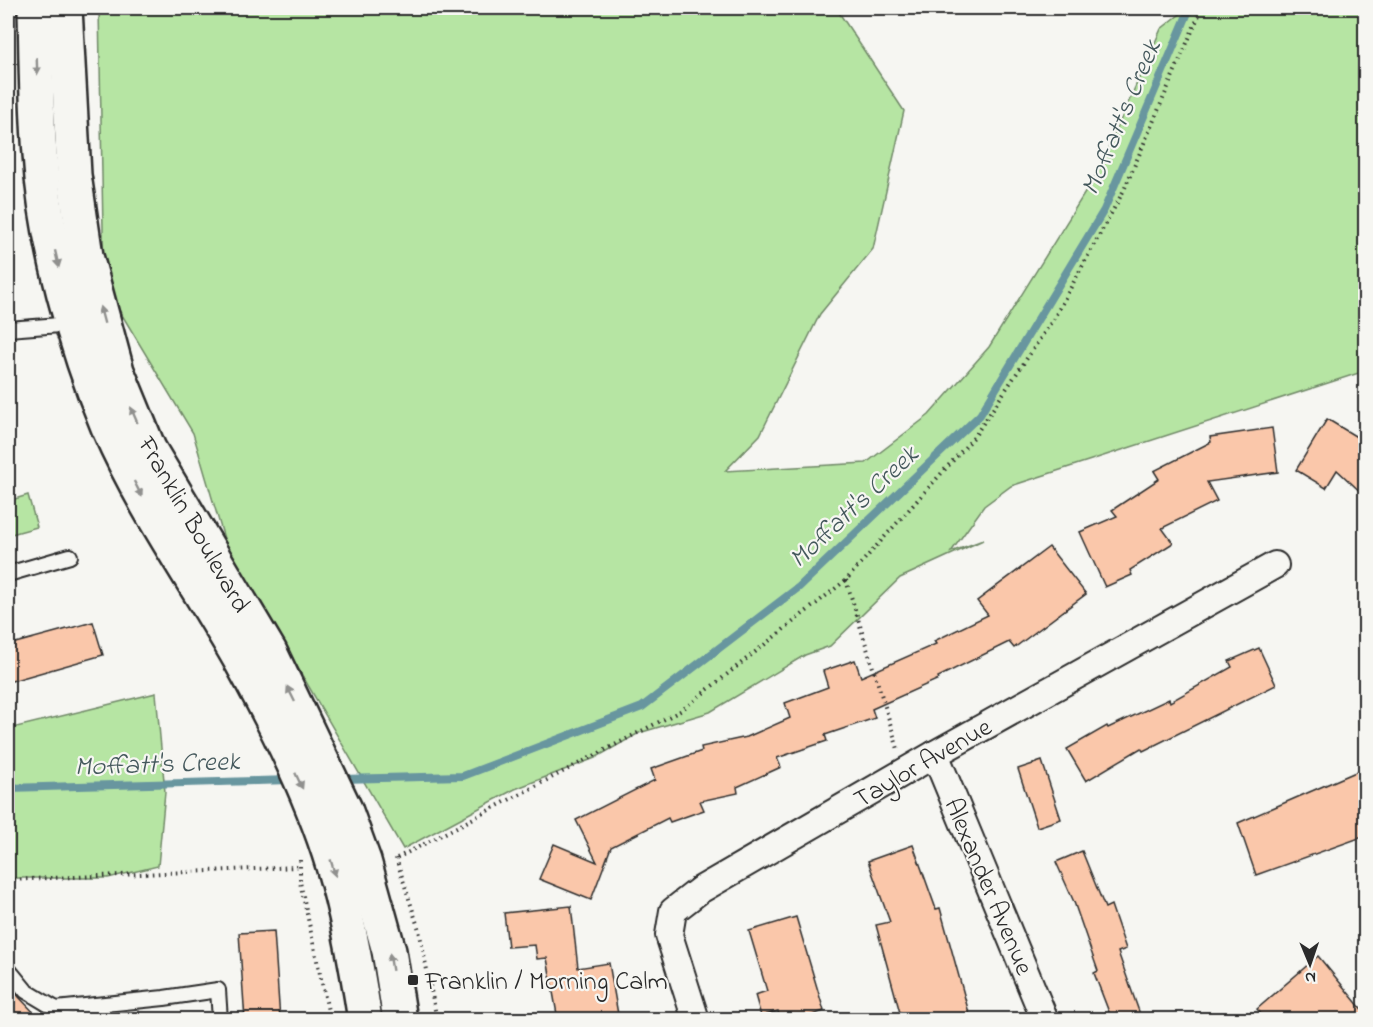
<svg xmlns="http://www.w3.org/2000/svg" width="1373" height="1027" font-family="'Indie Flower',sans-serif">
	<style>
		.green { fill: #b6e5a3; stroke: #708867; stroke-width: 1.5 }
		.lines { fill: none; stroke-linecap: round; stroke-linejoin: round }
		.stream { stroke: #67969f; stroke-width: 8 }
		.building { fill: #fac7aa; stroke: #2b2b2b; stroke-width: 1.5 }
		.service-casing { stroke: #2b2b2b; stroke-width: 18 }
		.minor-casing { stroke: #2b2b2b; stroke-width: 30 }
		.secondary-casing { stroke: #2b2b2b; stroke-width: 38 }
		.path { stroke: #2b2b2b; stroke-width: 4; stroke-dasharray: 1.5 4.5; stroke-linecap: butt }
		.service { stroke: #f6f6f2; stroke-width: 14 }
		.minor { stroke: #f6f6f2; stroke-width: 26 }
		.secondary { stroke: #f6f6f2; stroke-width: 33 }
		.oneway { fill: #90908e }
		.poi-dot { fill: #2b2b2b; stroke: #f6f6f2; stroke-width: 2 }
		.labels { text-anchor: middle; stroke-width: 4.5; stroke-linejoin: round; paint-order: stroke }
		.street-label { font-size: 26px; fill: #2b2b2b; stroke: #f6f6f2 }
		.poi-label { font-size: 26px; fill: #2b2b2b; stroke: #f6f6f2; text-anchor: start }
		.water-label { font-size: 27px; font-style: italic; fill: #44585c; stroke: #f6f6f2 }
	</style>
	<rect width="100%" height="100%" fill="#f6f6f2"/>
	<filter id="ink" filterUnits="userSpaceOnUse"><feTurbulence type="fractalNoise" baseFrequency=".0167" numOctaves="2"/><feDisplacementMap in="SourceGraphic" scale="12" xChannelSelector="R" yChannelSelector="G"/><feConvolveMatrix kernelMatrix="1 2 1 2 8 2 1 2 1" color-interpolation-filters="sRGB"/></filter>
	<g filter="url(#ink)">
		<g class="green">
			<path d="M99,8h737l68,103 -31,138 -53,65 -60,121 -35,36 141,-8 63,-48 60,-68 107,-172 65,-146 27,-21h177v363l-354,115 -27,20 -33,46 32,-12 -83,38 -70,68 -25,9 -95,57 -71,21 -44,25 -80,31 -112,60 -178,-307 -32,-109 -89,-148z"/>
			<path d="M28,495l9,32 -29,8v-34z"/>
			<path d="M156,693l9,99 -7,74 -50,12h-100v-149z"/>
		</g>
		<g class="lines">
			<g class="stream">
				<path d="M341,779l122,-3 179,-69 157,-120 181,-172 124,-205 86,-202"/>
				<path d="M8,788l283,-8"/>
			</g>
		</g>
		<g class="building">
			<path d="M1327,419l38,23v54l-28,-26 -11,18 -30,-18z"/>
			<path d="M1272,428l6,44 -71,10 10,19 -55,27 11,15 -43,27 2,5 -27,12 -25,-55 37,-16 -5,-6 47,-31 -5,-8 57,-29 -1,-5z"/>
			<path d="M1049,547l37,47 -72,54 -5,-6 -71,35 1,2 -67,30 3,9 -50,17 2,6 -50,17 4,9 -44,20 1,6 -38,8 4,9 -34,12 -2,-4 -57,29 -20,53 -52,-21 15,-35 43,18 -21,-42 79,-40 -4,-11 51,-18 -1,-4 46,-10 43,-19 -5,-15 43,-16 -5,-16 32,-11 6,17 75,-33 -2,-3 54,-26 -11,-14z"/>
			<path d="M93,622l10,33 -95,27v-37z"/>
			<path d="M1259,648l17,37 -133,66 -2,-3 -55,33 -19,-32 40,-23 1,2 61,-29 1,3 62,-35 -3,-6z"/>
			<path d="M1042,761l19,58 -24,8 -19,-58z"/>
			<path d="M1365,768v68l-109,39 -18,-52z"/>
			<path d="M913,845l23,64 4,-1 31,112h-69l-26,-95 14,-3 -22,-61z"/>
			<path d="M1082,851l23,57 6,-3 15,44 -8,3 24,68h-30l-18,-47 4,-2 -24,-69 -18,-40z"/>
			<path d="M571,906l7,62 31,-5 10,57h-61l-11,-62 -10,1 -2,-14 -27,2 -4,-34z"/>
			<path d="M796,917l28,94 -27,9h-17l-2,-9 -17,5 -6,-21 12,-4 -18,-60z"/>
			<path d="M274,931l6,89h-35l-6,-87z"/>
			<path d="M1318,956l47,57v7h-99l-9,-11z"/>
			<path d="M8,983l11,14 22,23h-33z"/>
		</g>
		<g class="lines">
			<g class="service-casing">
				<g id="service">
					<path d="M8,329l65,-5"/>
					<path d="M8,574l62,-18"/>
					<path d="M8,969l18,22 30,18 108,-11 54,-8 2,30"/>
				</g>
			</g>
			<g class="minor-casing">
				<g id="minor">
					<path d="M935,754l110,266"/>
					<path d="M696,1020l-27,-85 4,-24 27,-21 235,-136 340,-189"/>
				</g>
			</g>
			<g class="secondary-casing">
				<g id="secondary">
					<path d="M35,8c1,48 1,97 5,146 5,85 35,194 68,273 37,85 89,156 134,236 35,63 70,133 91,203 15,50 24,101 32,154"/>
					<path d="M65,8l9,167 12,81 31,115 32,78 121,203 75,157 19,52 25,90 11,69"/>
				</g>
			</g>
			<g class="path">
				<path d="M846,580l52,169"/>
				<path d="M396,858l23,72 18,90"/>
				<path d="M397,858l285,-148 164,-130 128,-143 80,-119 70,-128 78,-182"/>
				<path d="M300,860v22l30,138"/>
				<path d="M8,880l290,-13"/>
			</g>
			<use href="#service" class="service"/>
			<use href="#minor" class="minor"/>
			<use href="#secondary" class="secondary"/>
		</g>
		<defs><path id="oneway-solid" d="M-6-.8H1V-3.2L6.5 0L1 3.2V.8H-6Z" transform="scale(1.5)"/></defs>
		<g class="oneway">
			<use href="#oneway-solid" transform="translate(37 66) rotate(88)"/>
			<use href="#oneway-solid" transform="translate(57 259) rotate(77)"/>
			<use href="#oneway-solid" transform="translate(102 315) rotate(-105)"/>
			<use href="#oneway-solid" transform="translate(134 415) rotate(-113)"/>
			<use href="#oneway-solid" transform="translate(138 489) rotate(63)"/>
			<use href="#oneway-solid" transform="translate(291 694) rotate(-116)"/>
			<use href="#oneway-solid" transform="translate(299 781) rotate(65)"/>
			<use href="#oneway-solid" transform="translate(333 868) rotate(74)"/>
			<use href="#oneway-solid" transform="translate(391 962) rotate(-99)"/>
		</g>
	</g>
	<rect class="poi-dot" x="407" y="974" width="12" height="12" rx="3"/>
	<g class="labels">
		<g class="street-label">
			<text transform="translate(195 524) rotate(60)" y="9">Franklin Boulevard</text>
			<text transform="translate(922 762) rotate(-30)" y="9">Taylor Avenue</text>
			<text transform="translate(990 886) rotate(67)" y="9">Alexander Avenue</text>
		</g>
		<g class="poi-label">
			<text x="425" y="989">Franklin / Morning Calm</text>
		</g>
		<g class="water-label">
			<text transform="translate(1120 117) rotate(-67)" y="9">Moffatt's Creek</text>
			<text transform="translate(853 506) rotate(-43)" y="9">Moffatt's Creek</text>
			<text transform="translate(157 763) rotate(-2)" y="9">Moffatt's Creek</text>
		</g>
	</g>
	<rect width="1373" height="1027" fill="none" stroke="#f6f6f2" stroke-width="30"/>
	<rect x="15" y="15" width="1343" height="997" fill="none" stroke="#2b2b2b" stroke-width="2" filter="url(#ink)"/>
	<g transform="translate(1310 964) rotate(178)" stroke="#f6f6f2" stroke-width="4.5" paint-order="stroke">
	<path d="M0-4.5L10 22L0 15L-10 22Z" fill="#2b2b2b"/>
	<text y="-9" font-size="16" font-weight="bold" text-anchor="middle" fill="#2b2b2b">N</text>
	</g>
</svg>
